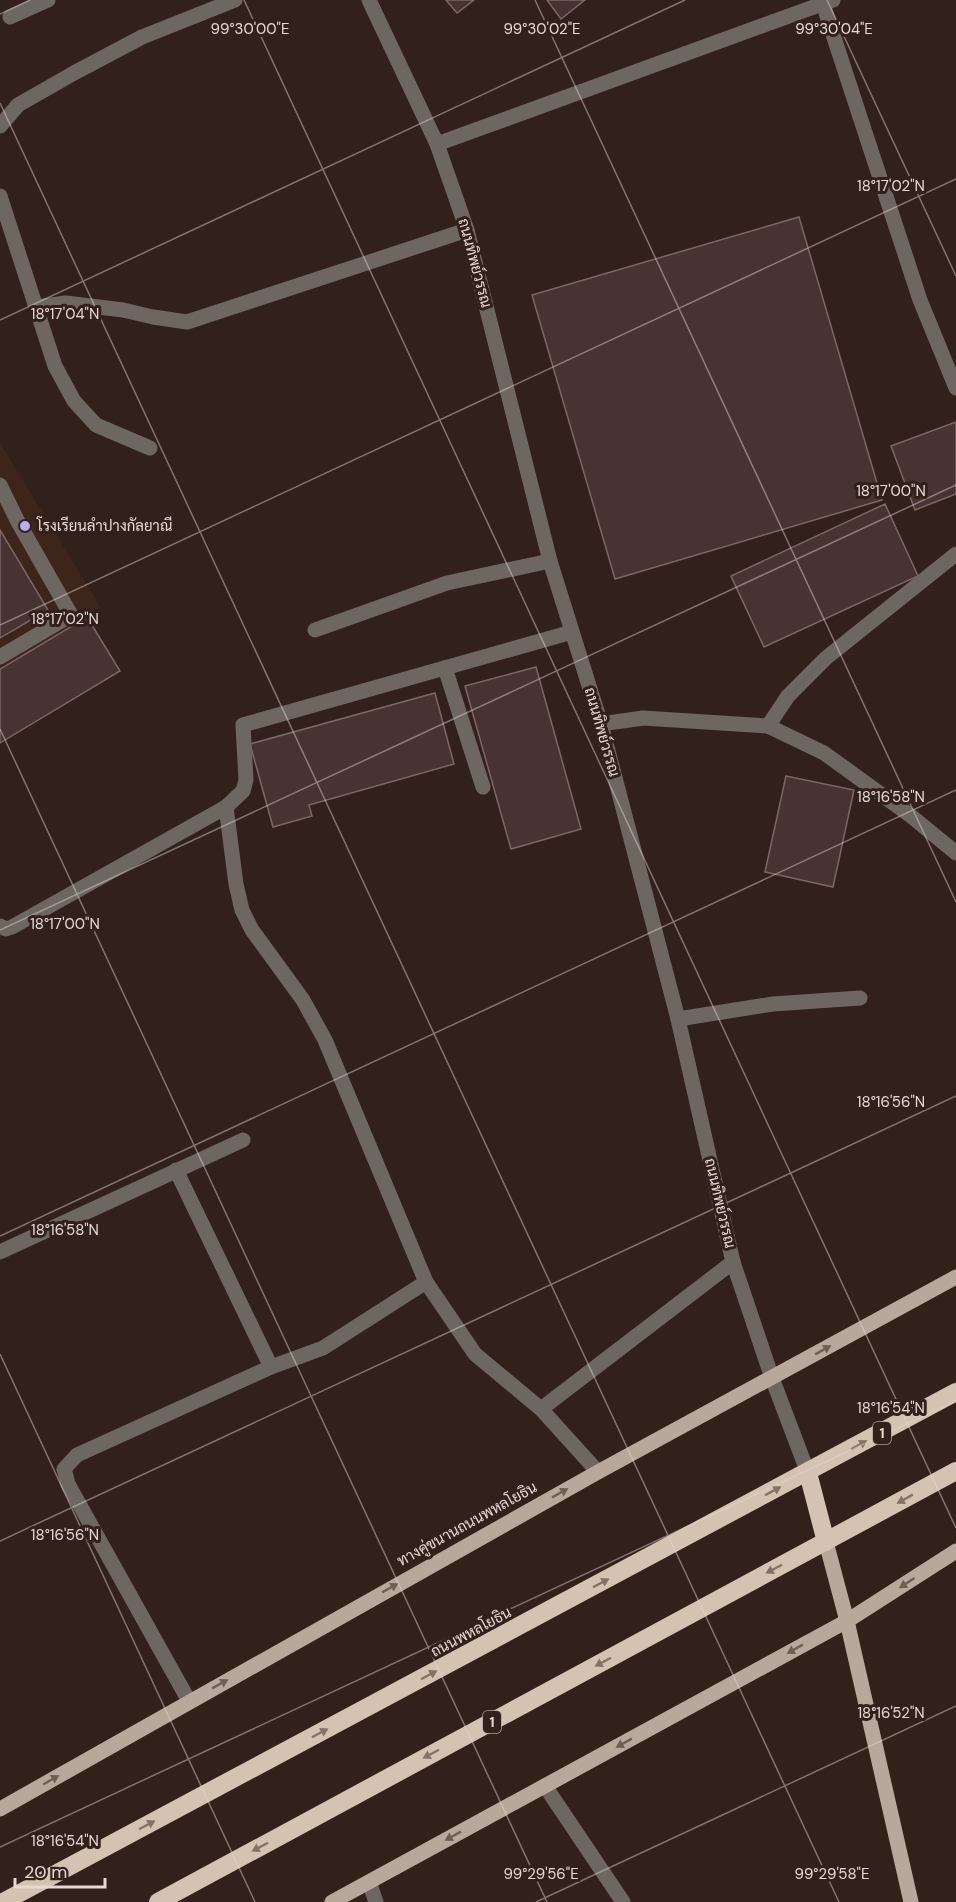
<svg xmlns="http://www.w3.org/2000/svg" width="956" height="1902" font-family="'DM Sans',Sarabun,sans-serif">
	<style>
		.built { fill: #3d251c }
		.building { fill: #473332; stroke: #7d6666; stroke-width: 1.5 }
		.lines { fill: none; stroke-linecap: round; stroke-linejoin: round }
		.minor { stroke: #6e6761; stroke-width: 15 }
		.major { stroke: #b7a89b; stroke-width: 15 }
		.highway { stroke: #d4c2b2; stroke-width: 18 }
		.oneway { fill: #6e5e55 }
		.oneway2 { fill: #837266 }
		.ticks { fill: none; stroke: #e5d9d5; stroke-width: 1.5; stroke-opacity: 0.45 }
		.poi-dot { fill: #bbaaf6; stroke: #32211b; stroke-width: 2 }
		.labels { text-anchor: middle; stroke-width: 6; stroke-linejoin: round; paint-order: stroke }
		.shield { fill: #32211b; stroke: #afa29d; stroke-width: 1.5 }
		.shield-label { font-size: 14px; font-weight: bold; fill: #e5d9d5 }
		.street-label { font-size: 15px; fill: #e5d9d5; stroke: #32211b }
		.poi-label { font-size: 15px; fill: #e5d9d5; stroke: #32211b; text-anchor: start }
		.ticks-label { font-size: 15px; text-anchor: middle; fill: #e5d9d5; stroke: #32211b; stroke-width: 6; stroke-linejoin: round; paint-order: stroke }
	</style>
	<rect width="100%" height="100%" fill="#32211b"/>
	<path class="built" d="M0,443l101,165 -101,60z"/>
	<g class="building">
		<path d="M446,0h28l-17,13z"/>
		<path d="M547,0h38l-24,19z"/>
		<path d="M799,217l83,283 -267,79 -83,-284z"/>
		<path d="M956,422v72l-41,16 -24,-64z"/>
		<path d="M885,504l33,72 -154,71 -33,-71z"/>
		<path d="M0,530l48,80 -48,28z"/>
		<path d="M87,617l33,54 -120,72v-74z"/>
		<path d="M536,667l45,162 -70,20 -46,-163z"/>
		<path d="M435,693l19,71 -145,41 3,11 -39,11 -23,-83z"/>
		<path d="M786,776l68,14 -21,97 -68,-15z"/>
	</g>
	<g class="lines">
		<g class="minor">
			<path d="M369,0l68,144 30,86 83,331 51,163 77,295 55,243 39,116 36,95"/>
			<path d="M823,4l97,296 36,88"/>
			<path d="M10,17l38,-17"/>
			<path d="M0,126l18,-21 56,-32 68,-36 93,-37"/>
			<path d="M437,144l396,-144"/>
			<path d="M0,196l55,170 19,35 22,24 54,23"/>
			<path d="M36,307l30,-4 57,7 30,7 34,5 280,-92"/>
			<path d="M0,485l17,35 54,95 -71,42"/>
			<path d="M315,630l132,-47 103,-22"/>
			<path d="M445,668l38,119"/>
			<path d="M601,724l42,-6 125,8 56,27 87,63 45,37"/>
			<path d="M768,726l20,-30 38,-38 130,-104"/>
			<path d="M226,807l17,-16 3,-11 -3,-55 329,-93"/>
			<path d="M0,926l6,3 6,-2 214,-120 10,77 6,26 10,20 51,70 22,40 101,242 49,72 66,55 57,63"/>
			<path d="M678,1019l95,-15 87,-6"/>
			<path d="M176,1170l95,197"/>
			<path d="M0,1252l243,-112"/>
			<path d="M541,1409l192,-147"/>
			<path d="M189,1701l-121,-217 -4,-15 13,-14 194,-88 52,-19 103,-66"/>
			<path d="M545,1786l78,116"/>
			<path d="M369,1882l7,20"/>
		</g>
		<g class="major">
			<path d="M826,1542l21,79 64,281"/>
			<path d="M0,1809l598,-337 358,-195"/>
			<path d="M332,1902l515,-281 109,-70"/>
		</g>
		<g class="highway">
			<path d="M808,1473l18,69"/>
			<path d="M3,1902l953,-510"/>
			<path d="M158,1902l798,-431"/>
		</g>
	</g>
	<defs><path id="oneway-solid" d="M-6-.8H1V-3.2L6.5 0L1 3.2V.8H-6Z" transform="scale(1.5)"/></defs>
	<g class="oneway">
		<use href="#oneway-solid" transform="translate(823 1350) rotate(-29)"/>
		<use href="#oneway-solid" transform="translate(560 1493) rotate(-29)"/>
		<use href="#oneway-solid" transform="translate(907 1583) rotate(147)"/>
		<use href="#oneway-solid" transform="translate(390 1588) rotate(-29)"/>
		<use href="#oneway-solid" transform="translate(795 1649) rotate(151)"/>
		<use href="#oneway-solid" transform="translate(220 1684) rotate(-29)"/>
		<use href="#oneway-solid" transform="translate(624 1743) rotate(151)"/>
		<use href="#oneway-solid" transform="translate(51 1780) rotate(-30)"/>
		<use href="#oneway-solid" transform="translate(453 1836) rotate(151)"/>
	</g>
	<g class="oneway2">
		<use href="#oneway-solid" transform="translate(859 1445) rotate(-29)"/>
		<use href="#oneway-solid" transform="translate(773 1491) rotate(-28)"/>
		<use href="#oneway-solid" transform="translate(905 1499) rotate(151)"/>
		<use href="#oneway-solid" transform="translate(774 1569) rotate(152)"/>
		<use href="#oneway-solid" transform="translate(601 1583) rotate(-28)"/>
		<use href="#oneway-solid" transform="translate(603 1662) rotate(152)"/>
		<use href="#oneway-solid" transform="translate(429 1675) rotate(-28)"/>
		<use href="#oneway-solid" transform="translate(320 1733) rotate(-28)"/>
		<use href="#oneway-solid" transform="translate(431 1754) rotate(152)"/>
		<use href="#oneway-solid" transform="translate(147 1825) rotate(-28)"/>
		<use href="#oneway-solid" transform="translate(260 1847) rotate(152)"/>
	</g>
	<path class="ticks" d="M244,0l712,1528M535,0l421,902M827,0l129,276M0,14l30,-14M0,103l839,1799M0,320l685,-320M0,625l956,-446M0,729l547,1173M0,930l956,-445M0,1236l956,-446M0,1354l255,548M0,1541l956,-445M0,1847l956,-446M536,1902l420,-196"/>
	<circle class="poi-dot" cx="25" cy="526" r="6"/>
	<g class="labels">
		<g class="shield">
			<rect x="873" y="1422" width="18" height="22" rx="4.5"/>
			<rect x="483" y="1711" width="18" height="22" rx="4.5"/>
		</g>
		<g class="shield-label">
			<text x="882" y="1438">1</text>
			<text x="492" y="1727">1</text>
		</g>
		<g class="street-label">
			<text transform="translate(475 263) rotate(75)" y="5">ถนนทิพย์วรรณ</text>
			<text transform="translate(602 732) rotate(74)" y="5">ถนนทิพย์วรรณ</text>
			<text transform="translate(720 1203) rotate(77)" y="5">ถนนทิพย์วรรณ</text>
			<text transform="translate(467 1524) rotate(-29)" y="5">ทางคู่ขนานถนนพหลโยธิน</text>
			<text transform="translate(471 1632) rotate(-28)" y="5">ถนนพหลโยธิน</text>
		</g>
		<g class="poi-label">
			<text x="37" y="531">โรงเรียนลำปางกัลยาณี</text>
		</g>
	</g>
	<g class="ticks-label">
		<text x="542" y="34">99°30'02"E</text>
		<text x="250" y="34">99°30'00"E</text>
		<text x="834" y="34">99°30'04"E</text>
		<text x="891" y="191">18°17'02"N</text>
		<text x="65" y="319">18°17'04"N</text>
		<text x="891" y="496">18°17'00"N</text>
		<text x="65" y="624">18°17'02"N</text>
		<text x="891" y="802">18°16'58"N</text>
		<text x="65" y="929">18°17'00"N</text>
		<text x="891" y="1107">18°16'56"N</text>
		<text x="65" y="1235">18°16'58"N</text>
		<text x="891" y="1413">18°16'54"N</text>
		<text x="65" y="1540">18°16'56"N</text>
		<text x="891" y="1718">18°16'52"N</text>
		<text x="65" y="1846">18°16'54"N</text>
		<text x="541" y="1879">99°29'56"E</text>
		<text x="832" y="1879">99°29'58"E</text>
	</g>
	<path d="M15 1878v9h90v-9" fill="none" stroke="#e5d9d5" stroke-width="3"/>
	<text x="24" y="1878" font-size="18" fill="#e5d9d5" stroke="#32211b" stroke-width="4.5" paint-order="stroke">20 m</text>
</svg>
